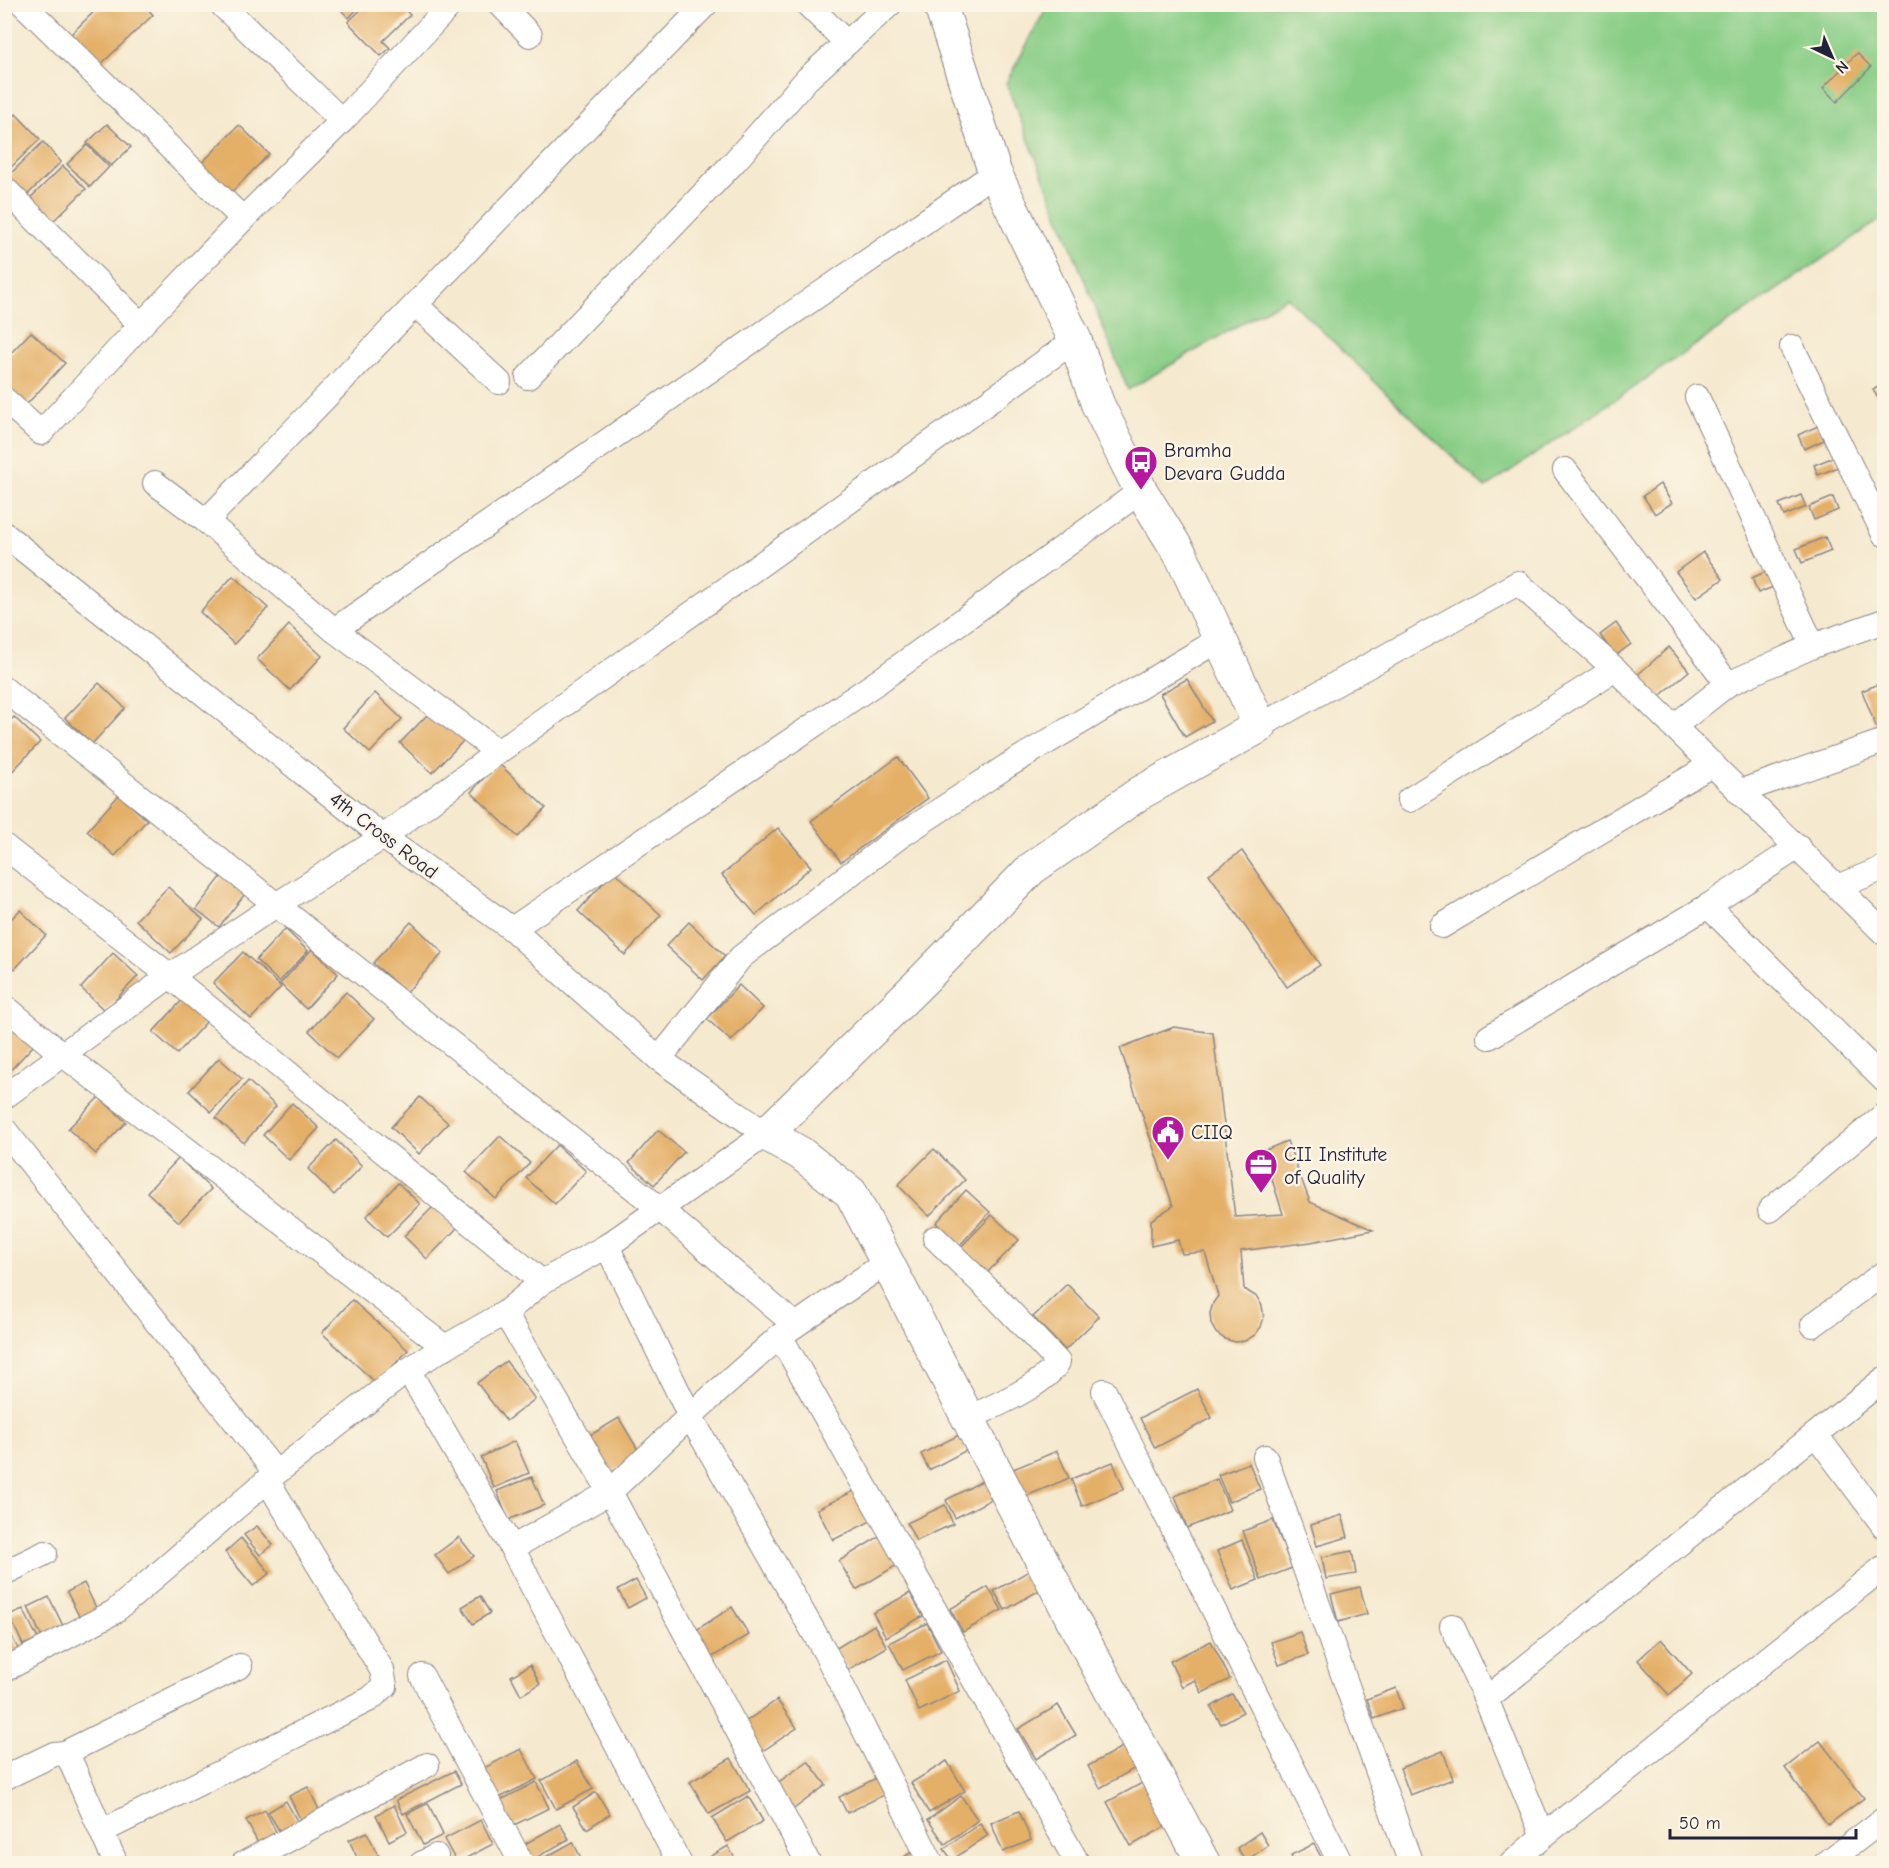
<svg xmlns="http://www.w3.org/2000/svg" width="1889" height="1868" font-family="'Comic Neue',sans-serif">
	<style>
		.green { fill: #88cd86; stroke: #557860; stroke-width: 1.5 }
		.building { fill: #e4af66 }
		.lines { fill: none; stroke-linecap: round; stroke-linejoin: round }
		.street-casing { stroke: #8c8685; stroke-width: 26 }
		.secondary-casing { stroke: #8c8685; stroke-width: 35 }
		.street { stroke: #fff; stroke-width: 24 }
		.secondary { stroke: #fff; stroke-width: 33 }
		.labels { text-anchor: middle; stroke-width: 5; stroke-linejoin: round; paint-order: stroke }
		.poi-label { font-size: 20px; fill: #22223b; stroke: #fcf5e5; text-anchor: start }
		.street-label { font-size: 20px; fill: #22223b; stroke: #fcf5e5 }
	</style>
	<rect width="100%" height="100%" fill="#fcf5e5"/>
	<filter id="ink" filterUnits="userSpaceOnUse"><feTurbulence type="fractalNoise" baseFrequency=".0167" numOctaves="2"/><feDisplacementMap in="SourceGraphic" scale="12" xChannelSelector="R" yChannelSelector="G"/><feConvolveMatrix kernelMatrix="1 2 1 2 8 2 1 2 1" color-interpolation-filters="sRGB"/></filter>
	<filter id="wash" filterUnits="userSpaceOnUse"><feTurbulence type="fractalNoise" baseFrequency=".008" numOctaves="4" result="noise"/><feDisplacementMap in="SourceGraphic" scale="24" xChannelSelector="R" yChannelSelector="G"/><feGaussianBlur stdDeviation="1.35" result="paint"/><feColorMatrix in="noise" values="0 0 0 0 0 0 0 0 0 0 0 0 0 0 0 0 0 1.4 0 .05"/><feComposite in="paint" operator="in"/></filter>
	<g filter="url(#wash)">
		<rect width="100%" height="100%" fill="#f5e9cf"/>
		<path class="green" d="M1048,5h836v212l-399,271 -198,-191 -159,93 -122,-307z"/>
		<g id="blocks">
			<g class="building">
				<path d="M102,4h42l9,11 -54,51 -29,-31z"/>
				<path d="M335,4h27l-13,14z"/>
				<path d="M367,4h33l10,11 -27,26 7,7 -9,8 -33,-34z"/>
				<path d="M1857,53l14,14 -34,35 -14,-14z"/>
				<path d="M16,114l24,25 -36,35v-48z"/>
				<path d="M107,124l24,23 -20,19 -24,-23z"/>
				<path d="M239,125l30,29 -41,42 -30,-29z"/>
				<path d="M43,142l18,20 -37,36 -18,-20z"/>
				<path d="M87,145l22,22 -19,20 -23,-23z"/>
				<path d="M63,166l23,23 -39,38 -22,-24z"/>
				<path d="M31,332l34,31 -39,42 -22,-20v-25z"/>
				<path d="M1884,383v15l-4,3 -7,-11z"/>
				<path d="M1818,426l6,14 -20,9 -6,-14z"/>
				<path d="M1834,457l4,10 -20,8 -4,-10z"/>
				<path d="M1660,484l12,19 -17,11 -12,-18z"/>
				<path d="M1801,495l5,12 -22,9 -5,-12z"/>
				<path d="M1833,497l5,13 -24,10 -5,-13z"/>
				<path d="M1825,537l6,14 -29,12 -6,-14z"/>
				<path d="M1703,552l20,27 -27,19 -20,-26z"/>
				<path d="M1767,571l6,16 -15,6 -6,-15z"/>
				<path d="M233,576l35,32 -34,36 -34,-32z"/>
				<path d="M1616,623l15,21 -16,12 -15,-21z"/>
				<path d="M289,625l33,31 -32,34 -33,-31z"/>
				<path d="M1669,647l20,24 -34,29 -20,-23z"/>
				<path d="M1187,679l25,42 -27,16 -25,-43z"/>
				<path d="M99,683l26,25 -33,36 -27,-26z"/>
				<path d="M1881,683l3,9v39l-5,3 -17,-43z"/>
				<path d="M375,693l27,26 -32,34 -27,-25z"/>
				<path d="M434,708l32,30 -34,35 -32,-30z"/>
				<path d="M14,717l26,25 -34,36 -2,-1v-51z"/>
				<path d="M898,757l30,41 -87,64 -30,-41z"/>
				<path d="M498,763l48,45 -28,29 -47,-45z"/>
				<path d="M119,795l28,25 -32,36 -28,-25z"/>
				<path d="M778,828l33,39 -55,48 -34,-40z"/>
				<path d="M1242,851l78,114 -33,22 -78,-113z"/>
				<path d="M614,871l47,44 -36,40 -47,-44z"/>
				<path d="M222,876l23,18 -26,33 -23,-18z"/>
				<path d="M168,887l35,32 -32,34 -35,-33z"/>
				<path d="M20,910l26,25 -31,34 -11,-10v-33z"/>
				<path d="M411,922l32,31 -37,40 -33,-30z"/>
				<path d="M689,922l36,34 -22,24 -37,-34z"/>
				<path d="M285,929l23,22 -29,31 -23,-22z"/>
				<path d="M312,949l26,25 -32,35 -26,-25z"/>
				<path d="M243,952l38,35 -30,32 -38,-36z"/>
				<path d="M113,953l25,23 -33,35 -24,-23z"/>
				<path d="M739,985l24,23 -32,33 -24,-22z"/>
				<path d="M346,992l28,27 -37,39 -28,-27z"/>
				<path d="M184,998l24,22 -31,34 -24,-22z"/>
				<path d="M12,1024l22,21 -30,32v-45z"/>
				<path d="M1174,1027l39,6 22,184 48,-3 -20,-63 24,-10 23,61 63,28 -62,12 -70,9 3,38 13,8 5,9 2,11 -3,10 -6,8 -10,6 -10,1 -10,-3 -9,-6 -5,-9 -1,-11 3,-10 5,-7 -13,-44 -23,2 -4,-14 -27,6v-26l22,-14 -53,-158z"/>
				<path d="M219,1058l23,21 -31,33 -22,-21z"/>
				<path d="M248,1081l28,25 -32,37 -28,-25z"/>
				<path d="M99,1097l27,25 -30,32 -28,-25z"/>
				<path d="M420,1097l28,26 -29,31 -28,-27z"/>
				<path d="M292,1103l27,25 -30,32 -26,-25z"/>
				<path d="M658,1130l26,22 -30,33 -25,-22z"/>
				<path d="M500,1136l30,27 -34,36 -30,-27z"/>
				<path d="M336,1140l26,26 -28,29 -26,-26z"/>
				<path d="M557,1145l29,26 -31,33 -29,-26z"/>
				<path d="M934,1149l31,31 -36,36 -31,-31z"/>
				<path d="M179,1158l32,31 -32,33 -32,-30z"/>
				<path d="M398,1183l22,21 -33,33 -21,-20z"/>
				<path d="M966,1190l24,22 -30,33 -24,-22z"/>
				<path d="M434,1206l23,22 -30,31 -23,-23z"/>
				<path d="M992,1215l27,25 -34,35 -26,-26z"/>
				<path d="M1067,1284l32,33 -34,33 -32,-33z"/>
				<path d="M352,1300l56,50 -31,34 -55,-51z"/>
				<path d="M506,1361l29,38 -29,22 -29,-38z"/>
				<path d="M1197,1389l15,29 -57,30 -15,-30z"/>
				<path d="M619,1418l22,37 -32,19 -22,-37z"/>
				<path d="M959,1435l8,15 -38,20 -8,-16z"/>
				<path d="M515,1441l14,32 -35,15 -13,-31z"/>
				<path d="M1057,1451l12,27 -52,22 -11,-28z"/>
				<path d="M1113,1462l11,27 -42,17 -11,-27z"/>
				<path d="M1249,1463l11,26 -31,13 -11,-27z"/>
				<path d="M532,1477l12,28 -36,15 -11,-29z"/>
				<path d="M986,1479l10,18 -41,21 -9,-18z"/>
				<path d="M1217,1479l13,31 -43,18 -12,-32z"/>
				<path d="M856,1490l15,31 -38,19 -16,-31z"/>
				<path d="M945,1505l8,19 -37,17 -9,-18z"/>
				<path d="M1342,1515l6,22 -31,9 -6,-21z"/>
				<path d="M1273,1520l19,48 -31,12 -18,-49z"/>
				<path d="M257,1526l16,19 -13,10 -16,-20z"/>
				<path d="M880,1536l17,29 -41,25 -17,-29z"/>
				<path d="M459,1537l15,19 -25,18 -14,-19z"/>
				<path d="M241,1538l29,35 -17,13 -28,-34z"/>
				<path d="M1242,1540l16,40 -25,10 -16,-39z"/>
				<path d="M1352,1551l4,23 -30,5 -4,-22z"/>
				<path d="M1036,1567l11,19 -42,24 -11,-19z"/>
				<path d="M636,1580l10,18 -18,10 -10,-18z"/>
				<path d="M84,1583l14,29 -17,8 -14,-28z"/>
				<path d="M988,1587l14,23 -39,22 -13,-23z"/>
				<path d="M1360,1587l7,27 -29,8 -7,-28z"/>
				<path d="M910,1593l13,23 -37,21 -13,-24z"/>
				<path d="M480,1596l10,17 -17,11 -11,-17z"/>
				<path d="M49,1597l17,35 -22,10 -16,-35z"/>
				<path d="M732,1607l17,28 -40,24 -16,-27z"/>
				<path d="M23,1609l15,30 -15,6 -14,-30z"/>
				<path d="M4,1620l15,31 -15,7z"/>
				<path d="M927,1623l14,28 -38,19 -14,-27z"/>
				<path d="M874,1625l13,22 -39,23 -13,-21z"/>
				<path d="M1300,1632l8,23 -29,10 -8,-23z"/>
				<path d="M1661,1639l31,35 -23,21 -31,-35z"/>
				<path d="M1211,1641l19,38 -28,14 -7,-13 -13,7 -12,-26z"/>
				<path d="M946,1660l14,31 -41,20 -14,-31z"/>
				<path d="M530,1665l10,19 -19,11 -10,-19z"/>
				<path d="M1396,1688l7,20 -29,11 -7,-20z"/>
				<path d="M1232,1694l11,18 -22,12 -10,-17z"/>
				<path d="M777,1700l20,28 -39,26 -19,-28z"/>
				<path d="M1058,1705l18,30 -40,24 -18,-30z"/>
				<path d="M1820,1741l44,57 -36,27 -43,-57z"/>
				<path d="M1127,1744l12,22 -39,22 -12,-22z"/>
				<path d="M521,1749l16,30 -40,20 -15,-30z"/>
				<path d="M1443,1751l10,28 -43,16 -10,-27z"/>
				<path d="M731,1758l19,33 -41,23 -19,-32z"/>
				<path d="M577,1761l16,28 -37,20 -15,-28z"/>
				<path d="M808,1761l18,24 -35,26 -18,-25z"/>
				<path d="M947,1761l18,30 -36,22 -18,-30z"/>
				<path d="M454,1771l7,13 -58,30 -7,-14z"/>
				<path d="M878,1777l8,17 -39,19 -8,-16z"/>
				<path d="M536,1782l13,26 -37,18 -13,-25z"/>
				<path d="M1144,1782l24,43 -37,21 -24,-44z"/>
				<path d="M308,1787l16,33 -19,9 -16,-33z"/>
				<path d="M596,1792l14,22 -23,15 -14,-22z"/>
				<path d="M748,1796l15,25 -36,21 -15,-24z"/>
				<path d="M961,1796l17,24 -33,24 -17,-24z"/>
				<path d="M286,1801l16,29 -17,10 -17,-28z"/>
				<path d="M428,1803l15,32 -20,10 -16,-31z"/>
				<path d="M394,1805l13,27 -18,9 -13,-26z"/>
				<path d="M265,1810l15,30 -19,9 -15,-29z"/>
				<path d="M1019,1811l12,29 -28,12 -12,-29z"/>
				<path d="M481,1820l12,24 -36,19 -13,-24z"/>
				<path d="M980,1823l8,12 -36,25 -8,-11z"/>
				<path d="M560,1824l9,15 -37,21 -9,-15z"/>
				<path d="M367,1832l13,27 -10,5h-10l-11,-24z"/>
				<path d="M1260,1832l8,13 -22,16 -9,-13z"/>
				<path d="M573,1842l11,22h-51z"/>
				<path d="M1314,1844l7,13 -13,7h-13l-4,-9z"/>
				<path d="M728,1846l10,18h-40z"/>
				<path d="M915,1850l8,14h-30z"/>
			</g>
		</g>
	</g>
	<g filter="url(#ink)">
		<use href="#blocks" fill-opacity="0" stroke="#8c8685" stroke-width="1.5"/>
		<g class="lines">
			<g class="street-casing">
				<g id="street">
					<path d="M23,4l220,215"/>
					<path d="M221,4l121,117"/>
					<path d="M500,4l30,31"/>
					<path d="M807,4l40,39"/>
					<path d="M4,188l137,137"/>
					<path d="M416,305l83,77"/>
					<path d="M1792,347l92,187"/>
					<path d="M528,377l207,-216 72,-82 83,-75"/>
					<path d="M1697,397l116,249"/>
					<path d="M4,399l37,34 100,-108 102,-106 99,-98 109,-117"/>
					<path d="M1565,470l163,214"/>
					<path d="M155,483l51,38 128,109"/>
					<path d="M206,521l500,-517"/>
					<path d="M4,534l379,303 129,92 147,130 107,75 -159,112 -65,36 -37,31 -60,34 -37,23 104,178 168,316"/>
					<path d="M4,689l655,519 136,117"/>
					<path d="M1260,726l258,-143 97,86 269,264"/>
					<path d="M1673,727l55,-43 85,-38 71,-25"/>
					<path d="M498,752l-164,-122 661,-457"/>
					<path d="M1739,792l145,-51"/>
					<path d="M1409,800l206,-131"/>
					<path d="M4,846l166,130 372,306"/>
					<path d="M1837,887l47,-19"/>
					<path d="M1708,906l176,174"/>
					<path d="M1442,926l271,-162"/>
					<path d="M512,929l367,-248 262,-190"/>
					<path d="M4,1006l58,48 383,293"/>
					<path d="M1489,1037l219,-131 90,-59"/>
					<path d="M659,1059l82,-102 158,-120 108,-71 213,-127"/>
					<path d="M4,1097l166,-121 106,-71 107,-68 115,-85 577,-412"/>
					<path d="M4,1129l272,344 132,-103"/>
					<path d="M1770,1210l114,-95"/>
					<path d="M935,1238l63,61 60,63c-13,23 -64,44 -89,56"/>
					<path d="M607,1246l83,170 134,234 108,214"/>
					<path d="M505,1313l105,179 199,372"/>
					<path d="M1813,1325l71,-52"/>
					<path d="M780,1336l298,528"/>
					<path d="M1104,1391l237,473"/>
					<path d="M1816,1435l68,91"/>
					<path d="M1265,1457l146,407"/>
					<path d="M512,1548l98,-56 80,-76 90,-80 107,-74"/>
					<path d="M4,1573l41,-20"/>
					<path d="M1452,1626l34,73"/>
					<path d="M4,1670l110,-58 162,-139"/>
					<path d="M422,1676l100,188"/>
					<path d="M65,1753l175,-87"/>
					<path d="M4,1778l50,-24 11,-1 5,7 46,104"/>
					<path d="M102,1831l268,-132 15,-13 -3,-16 -115,-190"/>
					<path d="M1543,1836l-57,-137 398,-320"/>
					<path d="M243,1864l184,-99"/>
					<path d="M421,1864l15,-8"/>
					<path d="M1511,1864l32,-28 341,-269"/>
					<path d="M1825,1864l59,-45"/>
				</g>
			</g>
			<g class="secondary-casing">
				<path id="secondary" d="M940,4l55,169 80,167 23,65 43,86 41,66 78,169 -120,67 -109,76 -109,112 -156,153 34,19 51,40 223,429 130,242"/>
			</g>
			<use href="#street" class="street"/>
			<use href="#secondary" class="secondary"/>
		</g>
	</g>
	<defs>
		<g id="bus-pin" transform="scale(1.725)"><path d="M0 17L-7.5 6A9.5 9.5 0 1 1 7.5 6Z" fill="#b5179e" stroke="#fcf5e5"/><path d="M-5-6H5V4H4V6H2V4H-2V6H-4V4H-5ZM-3.5-4V0h7V-4ZM-3.5 1.2v1.5H-2V1.2ZM2 1.2v1.5H3.5V1.2Z" fill="#fff"/></g>
		<g id="civic-pin" transform="scale(1.725)"><path d="M0 17L-7.5 6A9.5 9.5 0 1 1 7.5 6Z" fill="#b5179e" stroke="#fcf5e5"/><path d="M-.6-6.5H3V-4.5H.6V-3L4-1V1h2V6H-6V1h2V-1L-.6-3ZM-1.2 2.5V6h2.4V2.5Z" fill="#fff"/></g>
		<g id="office-pin" transform="scale(1.725)"><path d="M0 17L-7.5 6A9.5 9.5 0 1 1 7.5 6Z" fill="#b5179e" stroke="#fcf5e5"/><path d="M-6-3h4V-5.5h4V-3h4V5H-6ZM-1-4.5V-3h2v-1.5ZM-6 0V1H6V0Z" fill="#fff"/></g>
	</defs>
	<g fill-rule="evenodd">
		<use href="#bus-pin" x="1141" y="462"/>
		<use href="#civic-pin" x="1168" y="1132"/>
		<use href="#office-pin" x="1261" y="1165"/>
	</g>
	<g class="labels">
		<g class="poi-label">
			<text x="1164" y="457">Bramha<tspan x="1164" dy="23">Devara Gudda</tspan></text>
			<text x="1191" y="1139">CIIQ</text>
			<text x="1284" y="1161">CII Institute<tspan x="1284" dy="23">of Quality</tspan></text>
		</g>
		<g class="street-label">
			<text transform="translate(384 835) rotate(37)" y="7">4th Cross Road</text>
		</g>
	</g>
	<rect width="1889" height="1868" fill="none" stroke="#fcf5e5" stroke-width="24"/>
	<g transform="translate(1832 57) rotate(136)" stroke="#fcf5e5" stroke-width="4.5" paint-order="stroke">
	<path d="M0-4.5L10 22L0 15L-10 22Z" fill="#22223b"/>
	<text y="-9" font-size="16" font-weight="bold" text-anchor="middle" fill="#22223b">N</text>
	</g>
	<path d="M1670 1829v9h186v-9" fill="none" stroke="#22223b" stroke-width="3"/>
	<text x="1679" y="1829" font-size="18" fill="#22223b" stroke="#fcf5e5" stroke-width="4.5" paint-order="stroke">50 m</text>
</svg>
